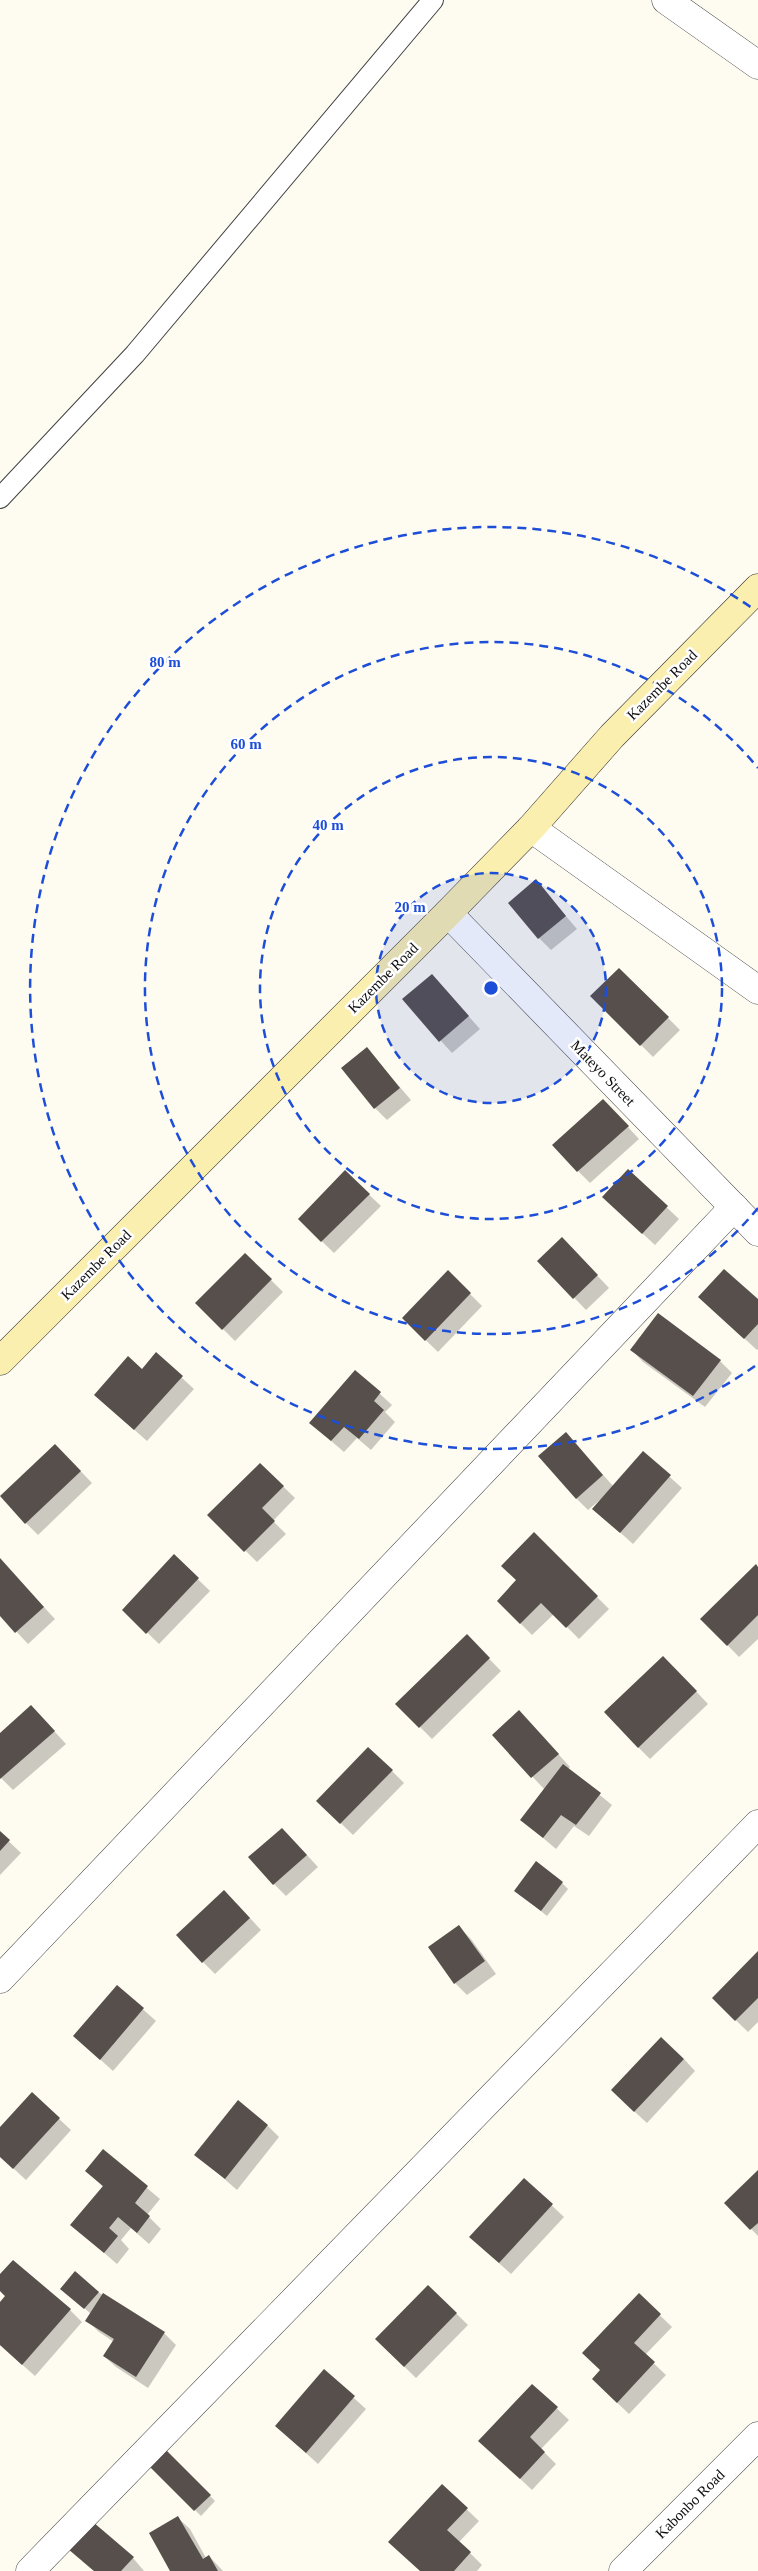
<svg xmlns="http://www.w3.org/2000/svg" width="758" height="2571" font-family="Georgia,serif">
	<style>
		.shadow { fill: #0003 }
		.building { fill: #574f4b }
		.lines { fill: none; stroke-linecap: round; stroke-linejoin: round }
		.service-casing { stroke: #414141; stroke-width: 22 }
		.minor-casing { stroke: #414141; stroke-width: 29 }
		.secondary-casing { stroke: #303030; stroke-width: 29 }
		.service { stroke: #fff; stroke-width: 20 }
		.minor { stroke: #fff; stroke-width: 28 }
		.secondary { stroke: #fbefaf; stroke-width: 28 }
		.ring { fill: none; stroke: #1d4ed8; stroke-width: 2.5; stroke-dasharray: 9 6 }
		.labels { text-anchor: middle; stroke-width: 5; stroke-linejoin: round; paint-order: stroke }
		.street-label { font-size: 15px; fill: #0e0e0e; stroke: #fff }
		.centre { fill: #1d4ed8; stroke: #fff; stroke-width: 2.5 }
		.ring-label { font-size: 15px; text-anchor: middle; font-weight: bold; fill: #1d4ed8; stroke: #fff; stroke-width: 5; stroke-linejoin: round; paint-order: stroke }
	</style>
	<rect width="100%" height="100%" fill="#fefbf0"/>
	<g class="shadow">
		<path d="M536,881l41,48 -26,21 -12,-12z"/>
		<path d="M619,969l61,61 -27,27 -61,-61z"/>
		<path d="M432,975l48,54 -28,24 -48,-53z"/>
		<path d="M367,1049l44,51 -24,20 -12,-12z"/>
		<path d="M615,1113l24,26 -49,44 -12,-12z"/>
		<path d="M628,1171l51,48 -24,26 -39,-36z"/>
		<path d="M345,1172l36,34 -47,47 -35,-34z"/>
		<path d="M574,1251l35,37 -23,22 -47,-49z"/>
		<path d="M245,1254l38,38 -48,49 -38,-38z"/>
		<path d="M448,1272l34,34 -44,46 -35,-34z"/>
		<path d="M758,1301v48l-1,1 -45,-41z"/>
		<path d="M632,1350l88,11 12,12 -27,34 -62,-45z"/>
		<path d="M156,1354l38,35 -47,52 -52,-46 47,-25z"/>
		<path d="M355,1371l37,34 -7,7 10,10 -24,28 -14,-12 -13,14 -21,-18z"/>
		<path d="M566,1434l48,53 29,-34 39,35 -49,56 -39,-35 7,-10 -13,11 -12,-12z"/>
		<path d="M67,1457l25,26 -54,52 -12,-12z"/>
		<path d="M260,1464l35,34 -22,23 13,13 -29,28 -48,-47z"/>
		<path d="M534,1534l75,75 -30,30 -25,-25 -22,21 -34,-34 20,-21z"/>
		<path d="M174,1556l36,35 -51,53 -35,-34z"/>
		<path d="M0,1560l55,59 -27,25 -28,-30z"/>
		<path d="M758,1568v71l-19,18 -37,-38z"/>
		<path d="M467,1636l34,35 -69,68 -35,-35z"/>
		<path d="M675,1669l33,35 -58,55 -12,-12z"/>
		<path d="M43,1719l23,25 -53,46 -13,-13v-42z"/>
		<path d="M531,1724l39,43 -2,2 44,36 -23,31 -15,-10 -18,23 -34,-29 23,-30 -52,-55z"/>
		<path d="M392,1771l12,12 -51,52 -35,-34z"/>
		<path d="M0,1833l21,20 -21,22z"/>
		<path d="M294,1841l24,26 -32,29 -12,-12z"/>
		<path d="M562,1883l6,6 -21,27 -31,-25z"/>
		<path d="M236,1903l25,27 -46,44 -12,-12z"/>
		<path d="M459,1927l12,12 25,35 -29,21 -12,-12z"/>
		<path d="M758,1953v69l-10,10 -35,-34z"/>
		<path d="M117,1986l39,35 -43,50 -39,-35z"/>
		<path d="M684,2059l11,12 -48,52 -23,-21z"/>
		<path d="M32,2094l39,36 -45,50 -26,-24v-27z"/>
		<path d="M268,2126l11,11 -42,53 -41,-36z"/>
		<path d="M103,2151l57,48 -13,16 14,14 -12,15 -18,-16 -10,12 8,9 -12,15 -45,-39 31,-38 -16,-16z"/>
		<path d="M758,2172v64l-32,-33z"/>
		<path d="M524,2179l40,38 -53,57 -28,-25z"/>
		<path d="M0,2276l70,34 12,12 -47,54 -35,-31v-41l6,-7 -6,-6z"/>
		<path d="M428,2286l40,39 -52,53 -40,-39z"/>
		<path d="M98,2292l66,41 12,12 -28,43 -32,-21 -12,-11 10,-14 -15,-10 -12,-12 4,-6 -23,-20z"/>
		<path d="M639,2295l33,32 -27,28 21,20 -37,39 -24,-23 -3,-20z"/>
		<path d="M324,2371l42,38 -48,55 -42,-38z"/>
		<path d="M532,2385l37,35 -28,29 15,15 -24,26 -40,-38z"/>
		<path d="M162,2447l53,54 -14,15 -54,-54z"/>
		<path d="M442,2486l37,35 -20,21 23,23 -5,6h-57z"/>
		<path d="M178,2518l12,11 16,29 3,-2 14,15h-51z"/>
		<path d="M133,2558l11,13h-50l-12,-10z"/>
	</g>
	<g class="building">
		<path d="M536,879l30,37 -28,23 -30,-36z"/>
		<path d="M619,968l50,49 -29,29 -50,-50z"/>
		<path d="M432,974l37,42 -30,26 -37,-43z"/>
		<path d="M367,1047l33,41 -26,21 -33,-41z"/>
		<path d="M603,1099l26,27 -52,46 -25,-27z"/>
		<path d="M628,1169l40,37 -26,28 -40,-37z"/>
		<path d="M345,1170l25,24 -49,48 -23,-23z"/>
		<path d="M562,1237l36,38 -25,24 -36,-38z"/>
		<path d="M245,1253l27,26 -50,51 -27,-27z"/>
		<path d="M724,1269l34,30v25l-14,15 -46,-42z"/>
		<path d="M448,1270l23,23 -46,48 -23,-23z"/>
		<path d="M658,1313l63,47 -28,36 -63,-46z"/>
		<path d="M156,1352l27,24 -49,54 -40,-35 34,-39 14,13z"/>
		<path d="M355,1370l26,22 -7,9 10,9 -25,29 -15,-12 -13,14 -22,-18z"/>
		<path d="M566,1432l37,43 -27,24 -38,-43z"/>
		<path d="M55,1444l26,27 -56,53 -25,-28z"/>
		<path d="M643,1451l28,24 -51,58 -28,-24z"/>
		<path d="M260,1463l24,23 -22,22 13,13 -31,31 -37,-37z"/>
		<path d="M534,1532l64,64 -32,32 -25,-25 -21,21 -23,-23 19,-21 -15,-14z"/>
		<path d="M174,1554l25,24 -53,56 -24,-24z"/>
		<path d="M0,1558l44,49 -29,26 -15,-17z"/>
		<path d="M756,1564l2,3v48l-31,31 -27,-27z"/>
		<path d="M467,1634l23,24 -71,70 -24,-24z"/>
		<path d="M663,1656l34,35 -59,57 -34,-36z"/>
		<path d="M31,1705l24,26 -55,48v-46z"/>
		<path d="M519,1710l40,44 -28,24 -39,-43z"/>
		<path d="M368,1747l25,23 -53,54 -24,-23z"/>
		<path d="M563,1764l38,29 -25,32 -15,-10 -18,23 -23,-18z"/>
		<path d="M282,1828l25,27 -34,30 -25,-28z"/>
		<path d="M0,1831l10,9 -10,11z"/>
		<path d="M536,1861l27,21 -22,29 -27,-20z"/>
		<path d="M224,1890l26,28 -48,45 -26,-28z"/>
		<path d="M459,1925l26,36 -31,23 -26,-37z"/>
		<path d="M758,1951v47l-23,23 -23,-23z"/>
		<path d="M117,1985l27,23 -44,52 -27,-24z"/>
		<path d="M661,2037l23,22 -50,53 -23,-22z"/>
		<path d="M32,2092l28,26 -47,51 -13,-12v-30z"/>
		<path d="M238,2100l30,25 -43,54 -31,-24z"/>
		<path d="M103,2149l45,37 -13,17 15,13 -13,17 -19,-16 -9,11 9,8 -14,17 -34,-28 33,-39 -18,-15z"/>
		<path d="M758,2170v53l-8,7 -26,-27z"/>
		<path d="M524,2178l29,26 -54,59 -30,-26z"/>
		<path d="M13,2260l58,49 -49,56 -22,-20v-43l5,-6 -5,-5v-17z"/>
		<path d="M75,2271l24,21 -15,17 -24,-20z"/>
		<path d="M428,2285l29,28 -53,54 -29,-28z"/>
		<path d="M103,2293l62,39 -29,45 -33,-21 11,-17 -29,-18z"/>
		<path d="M639,2293l22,21 -27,29 21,19 -38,41 -25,-24 8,-9 -18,-17z"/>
		<path d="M324,2369l31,27 -49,57 -31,-27z"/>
		<path d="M532,2384l26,23 -28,30 15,15 -25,27 -42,-38z"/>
		<path d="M162,2446l49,49 -17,16 -49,-49z"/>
		<path d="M442,2484l26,24 -21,22 24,22 -17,19h-34l-32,-29z"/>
		<path d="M178,2516l25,43 6,-4 9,16h-48l-21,-38z"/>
		<path d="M93,2522l41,35 -13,14h-27l-26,-22z"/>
	</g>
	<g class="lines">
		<g class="service-casing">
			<path id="service" d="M0,498l135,-144 298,-354"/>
		</g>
		<g class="minor-casing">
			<g id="minor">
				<path d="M666,0l92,65"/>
				<path d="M531,828l227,162"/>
				<path d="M448,913l310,319"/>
				<path d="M0,1979l734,-772"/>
				<path d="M30,2571l728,-747"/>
				<path d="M623,2571l135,-135"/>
			</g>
		</g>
		<g class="secondary-casing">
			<path id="secondary" d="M0,1361l448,-448 83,-85 81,-92 146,-148"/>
		</g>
		<use href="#service" class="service"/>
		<use href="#minor" class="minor"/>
		<use href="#secondary" class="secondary"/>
	</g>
	<circle cx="491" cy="988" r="115" fill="#1d4ed8" fill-opacity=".12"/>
	<g class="ring">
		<circle cx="491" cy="988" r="115"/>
		<circle cx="491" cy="988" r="231"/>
		<path d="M758 1208A346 346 0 1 1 758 768"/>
		<path d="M755 1366A461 461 0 1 1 755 610"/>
	</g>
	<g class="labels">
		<g class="street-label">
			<text transform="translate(662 685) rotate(-45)" y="5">Kazembe Road</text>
			<text transform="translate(383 978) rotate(-45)" y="5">Kazembe Road</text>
			<text transform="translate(603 1073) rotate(46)" y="5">Mateyo Street</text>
			<text transform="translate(96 1265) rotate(-45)" y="5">Kazembe Road</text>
			<text transform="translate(690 2504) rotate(-45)" y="5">Kabonbo Road</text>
		</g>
	</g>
	<circle cx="491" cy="988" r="8" class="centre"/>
	<g class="ring-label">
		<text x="165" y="667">80 m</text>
		<text x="246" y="749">60 m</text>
		<text x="328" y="830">40 m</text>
		<text x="410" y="912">20 m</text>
	</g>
</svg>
